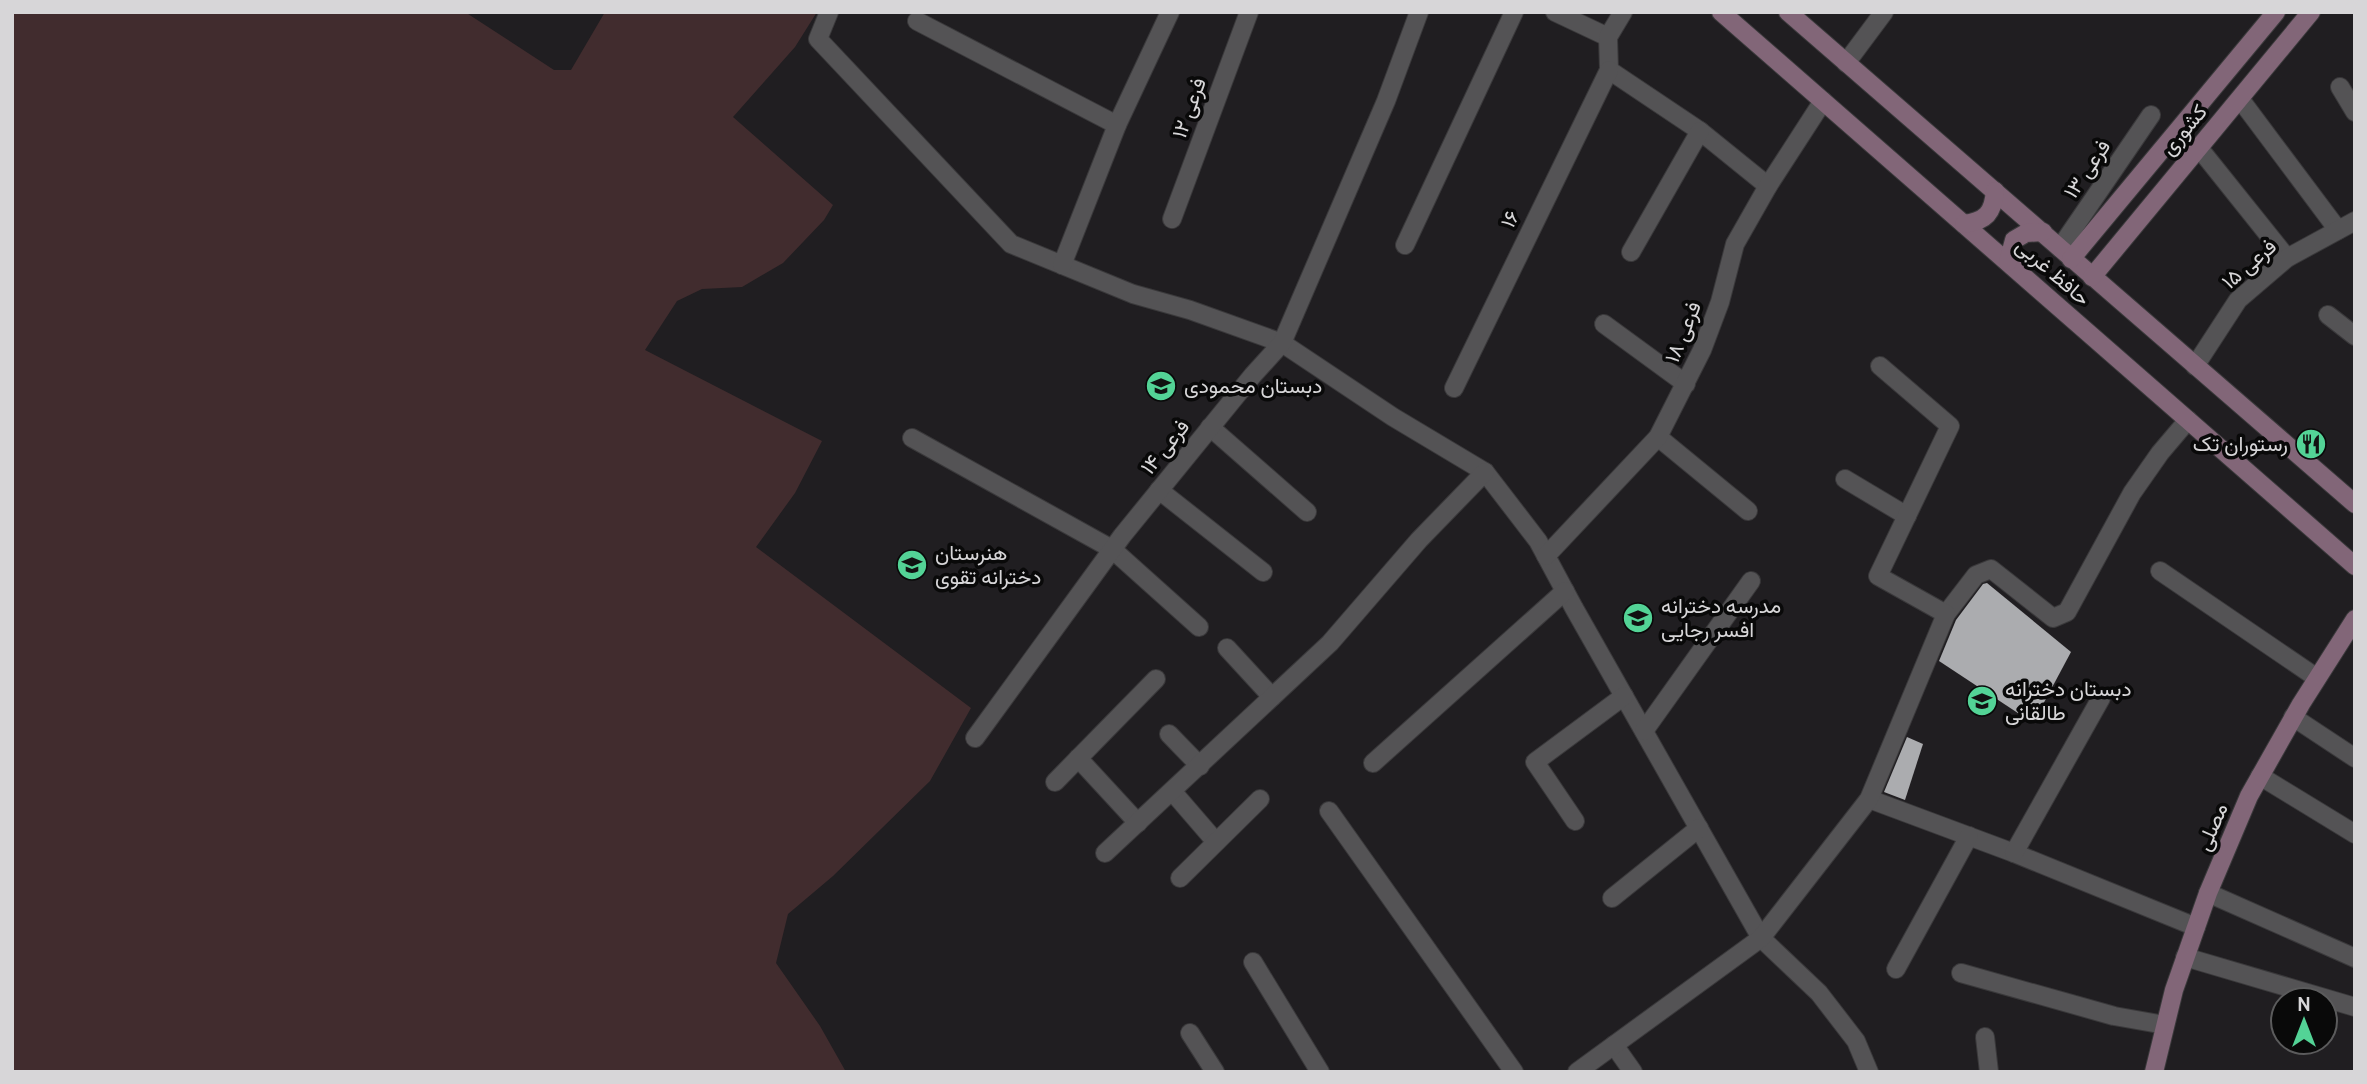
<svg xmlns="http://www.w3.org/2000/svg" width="2367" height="1084" font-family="Cabin,Vazirmatn,sans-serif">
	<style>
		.green { fill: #412c2e }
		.building { fill: #abacaf }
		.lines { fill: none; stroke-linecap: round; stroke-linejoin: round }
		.street-casing { stroke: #3a393b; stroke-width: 20 }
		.secondary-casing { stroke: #3a393b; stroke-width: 20 }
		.street { stroke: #545355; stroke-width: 18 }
		.secondary { stroke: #826678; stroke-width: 18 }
		.labels { text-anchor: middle; stroke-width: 7; stroke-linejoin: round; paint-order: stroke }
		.street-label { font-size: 21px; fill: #d7d6d8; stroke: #090909 }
		.poi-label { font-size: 21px; fill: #d7d6d8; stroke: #090909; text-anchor: start }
	</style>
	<rect width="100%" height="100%" fill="#201e21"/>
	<path class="green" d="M12,12h453l89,58h17l34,-58h212l-22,35 -62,70 100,88 -9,15 -41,43 -41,24 -40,2 -25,12 -32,49 177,91 -27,52 -39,54 215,161 -41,73 -97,95 -45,38 -12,49 44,63 26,46h-834z"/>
	<g class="building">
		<path d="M1987,583l84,69 -38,71 -94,-62 17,-41 27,-36z"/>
		<path d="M1907,737l16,7 -18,56 -21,-8z"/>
	</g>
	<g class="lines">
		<g class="street-casing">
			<g id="street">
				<path d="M829,12l-11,27 193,205 122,50 57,16 92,33 111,74 92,55 53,69 36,67 187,330 58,55 37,48 13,31"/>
				<path d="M1555,12l53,25"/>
				<path d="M1623,12l-15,25 1,33 91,61 68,55"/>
				<path d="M917,21l200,104"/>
				<path d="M1846,63l38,-51"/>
				<path d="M2340,87l15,25"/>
				<path d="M2240,99l98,131"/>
				<path d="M2199,148l88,110"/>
				<path d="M1172,219l77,-207"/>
				<path d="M1405,245l109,-233"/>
				<path d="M2060,248l91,-133"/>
				<path d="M1631,252l69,-121"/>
				<path d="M1062,265l55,-140 53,-113"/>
				<path d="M2328,315l27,21"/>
				<path d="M1604,324l82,60"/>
				<path d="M2195,366l43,-66 49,-42 68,-37"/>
				<path d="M1454,388l155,-318"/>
				<path d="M1210,427l97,85"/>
				<path d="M1658,437l90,74"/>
				<path d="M912,438l200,111 87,78"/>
				<path d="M1845,479l62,37"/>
				<path d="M1159,490l104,82"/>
				<path d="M1546,556l112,-119 44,-87 18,-48 15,-58 33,-58 55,-85"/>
				<path d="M2160,571l157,107"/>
				<path d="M1946,614l30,-39 15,-6 62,49 14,-6 65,-119 28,-40 28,-33"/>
				<path d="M1227,648l45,49"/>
				<path d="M2293,717l62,41"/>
				<path d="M1644,731l107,-150"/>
				<path d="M1169,734l31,32"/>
				<path d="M975,738l147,-202 131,-161 29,-32 104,-242 33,-89"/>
				<path d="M1078,758l60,65"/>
				<path d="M1373,763l192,-172"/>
				<path d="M2260,776l95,58"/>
				<path d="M1055,782l101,-103"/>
				<path d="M1172,791l44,51"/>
				<path d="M1869,799l145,54 182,74"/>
				<path d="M1329,811l185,261"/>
				<path d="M1575,821l-40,-59 89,-66"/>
				<path d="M1105,853l225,-210 89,-103 66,-68"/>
				<path d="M2014,853l87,-155"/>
				<path d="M1180,878l80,-79"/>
				<path d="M2208,893l147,65"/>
				<path d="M1612,898l87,-70"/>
				<path d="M2185,957l170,50"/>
				<path d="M1253,962l67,110"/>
				<path d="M1896,969l73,-133"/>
				<path d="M1961,973l153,43 51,9"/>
				<path d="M1190,1033l25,39"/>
				<path d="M1985,1037l4,35"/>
				<path d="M1614,1045l19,27"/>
				<path d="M1577,1072l184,-134 108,-139 77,-185 -68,-38 72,-150 -70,-60"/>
			</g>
		</g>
		<g class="secondary-casing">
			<g id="secondary">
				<path d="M1721,12l634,554"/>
				<path d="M1788,12l567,492"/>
				<path d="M1964,224c22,-3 29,-11 31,-33"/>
				<path d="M2071,259l205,-247"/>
				<path d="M2008,262l6,-22 12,-7 17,-1"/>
				<path d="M2092,277l219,-265"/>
				<path d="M2154,1072l20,-82 34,-97 41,-97 52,-92 54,-85"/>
			</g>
		</g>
		<use href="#street" class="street"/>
		<use href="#secondary" class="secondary"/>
	</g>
	<defs>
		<g id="school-disc" transform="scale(1.575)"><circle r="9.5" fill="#53d396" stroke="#090909"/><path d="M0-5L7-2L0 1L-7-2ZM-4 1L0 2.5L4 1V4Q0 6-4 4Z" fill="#111"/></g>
		<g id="restaurant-disc" transform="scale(1.575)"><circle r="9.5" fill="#53d396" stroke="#090909"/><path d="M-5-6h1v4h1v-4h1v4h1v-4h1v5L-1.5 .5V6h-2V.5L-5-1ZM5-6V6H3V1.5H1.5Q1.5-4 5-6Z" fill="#111"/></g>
	</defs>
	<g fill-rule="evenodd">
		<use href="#school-disc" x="1161" y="386"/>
		<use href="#restaurant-disc" x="2311" y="444"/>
		<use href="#school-disc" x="912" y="565"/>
		<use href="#school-disc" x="1638" y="618"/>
		<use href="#school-disc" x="1982" y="701"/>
	</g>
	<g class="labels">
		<g class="street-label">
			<text transform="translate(1189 108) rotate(-70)" y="7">فرعی ۱۲</text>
			<text transform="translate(2184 130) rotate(-50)" y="7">کشوری</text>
			<text transform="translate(2087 169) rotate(-56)" y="7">فرعی ۱۳</text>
			<text transform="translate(1510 219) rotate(-64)" y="7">۱۶</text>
			<text transform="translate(2249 264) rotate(-41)" y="7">فرعی ۱۵</text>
			<text transform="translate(2053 272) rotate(41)" y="7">حافظ غربی</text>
			<text transform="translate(1683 332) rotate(-68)" y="7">فرعی ۱۸</text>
			<text transform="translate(1165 447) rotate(-51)" y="7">فرعی ۱۴</text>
			<text transform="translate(2212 827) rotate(-67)" y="7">مصلی</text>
		</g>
		<g class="poi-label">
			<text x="1184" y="393">دبستان محمودی</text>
			<text x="2288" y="451" text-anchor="end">رستوران تک</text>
			<text x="935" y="560">هنرستان<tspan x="935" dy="24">دخترانه تقوی</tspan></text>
			<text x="1661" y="613">مدرسه دخترانه<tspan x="1661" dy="24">افسر رجایی</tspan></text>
			<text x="2005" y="696">دبستان دخترانه<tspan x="2005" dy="24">طالقانی</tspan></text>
		</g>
	</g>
	<rect width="2367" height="1084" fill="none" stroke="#d7d6d8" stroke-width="28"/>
	<g transform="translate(2304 1021)"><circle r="33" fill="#090909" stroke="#5b5b5c" stroke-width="2"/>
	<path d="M0-5L12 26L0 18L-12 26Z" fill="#53d396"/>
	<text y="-10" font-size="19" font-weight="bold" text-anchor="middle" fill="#d7d6d8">N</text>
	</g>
</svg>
